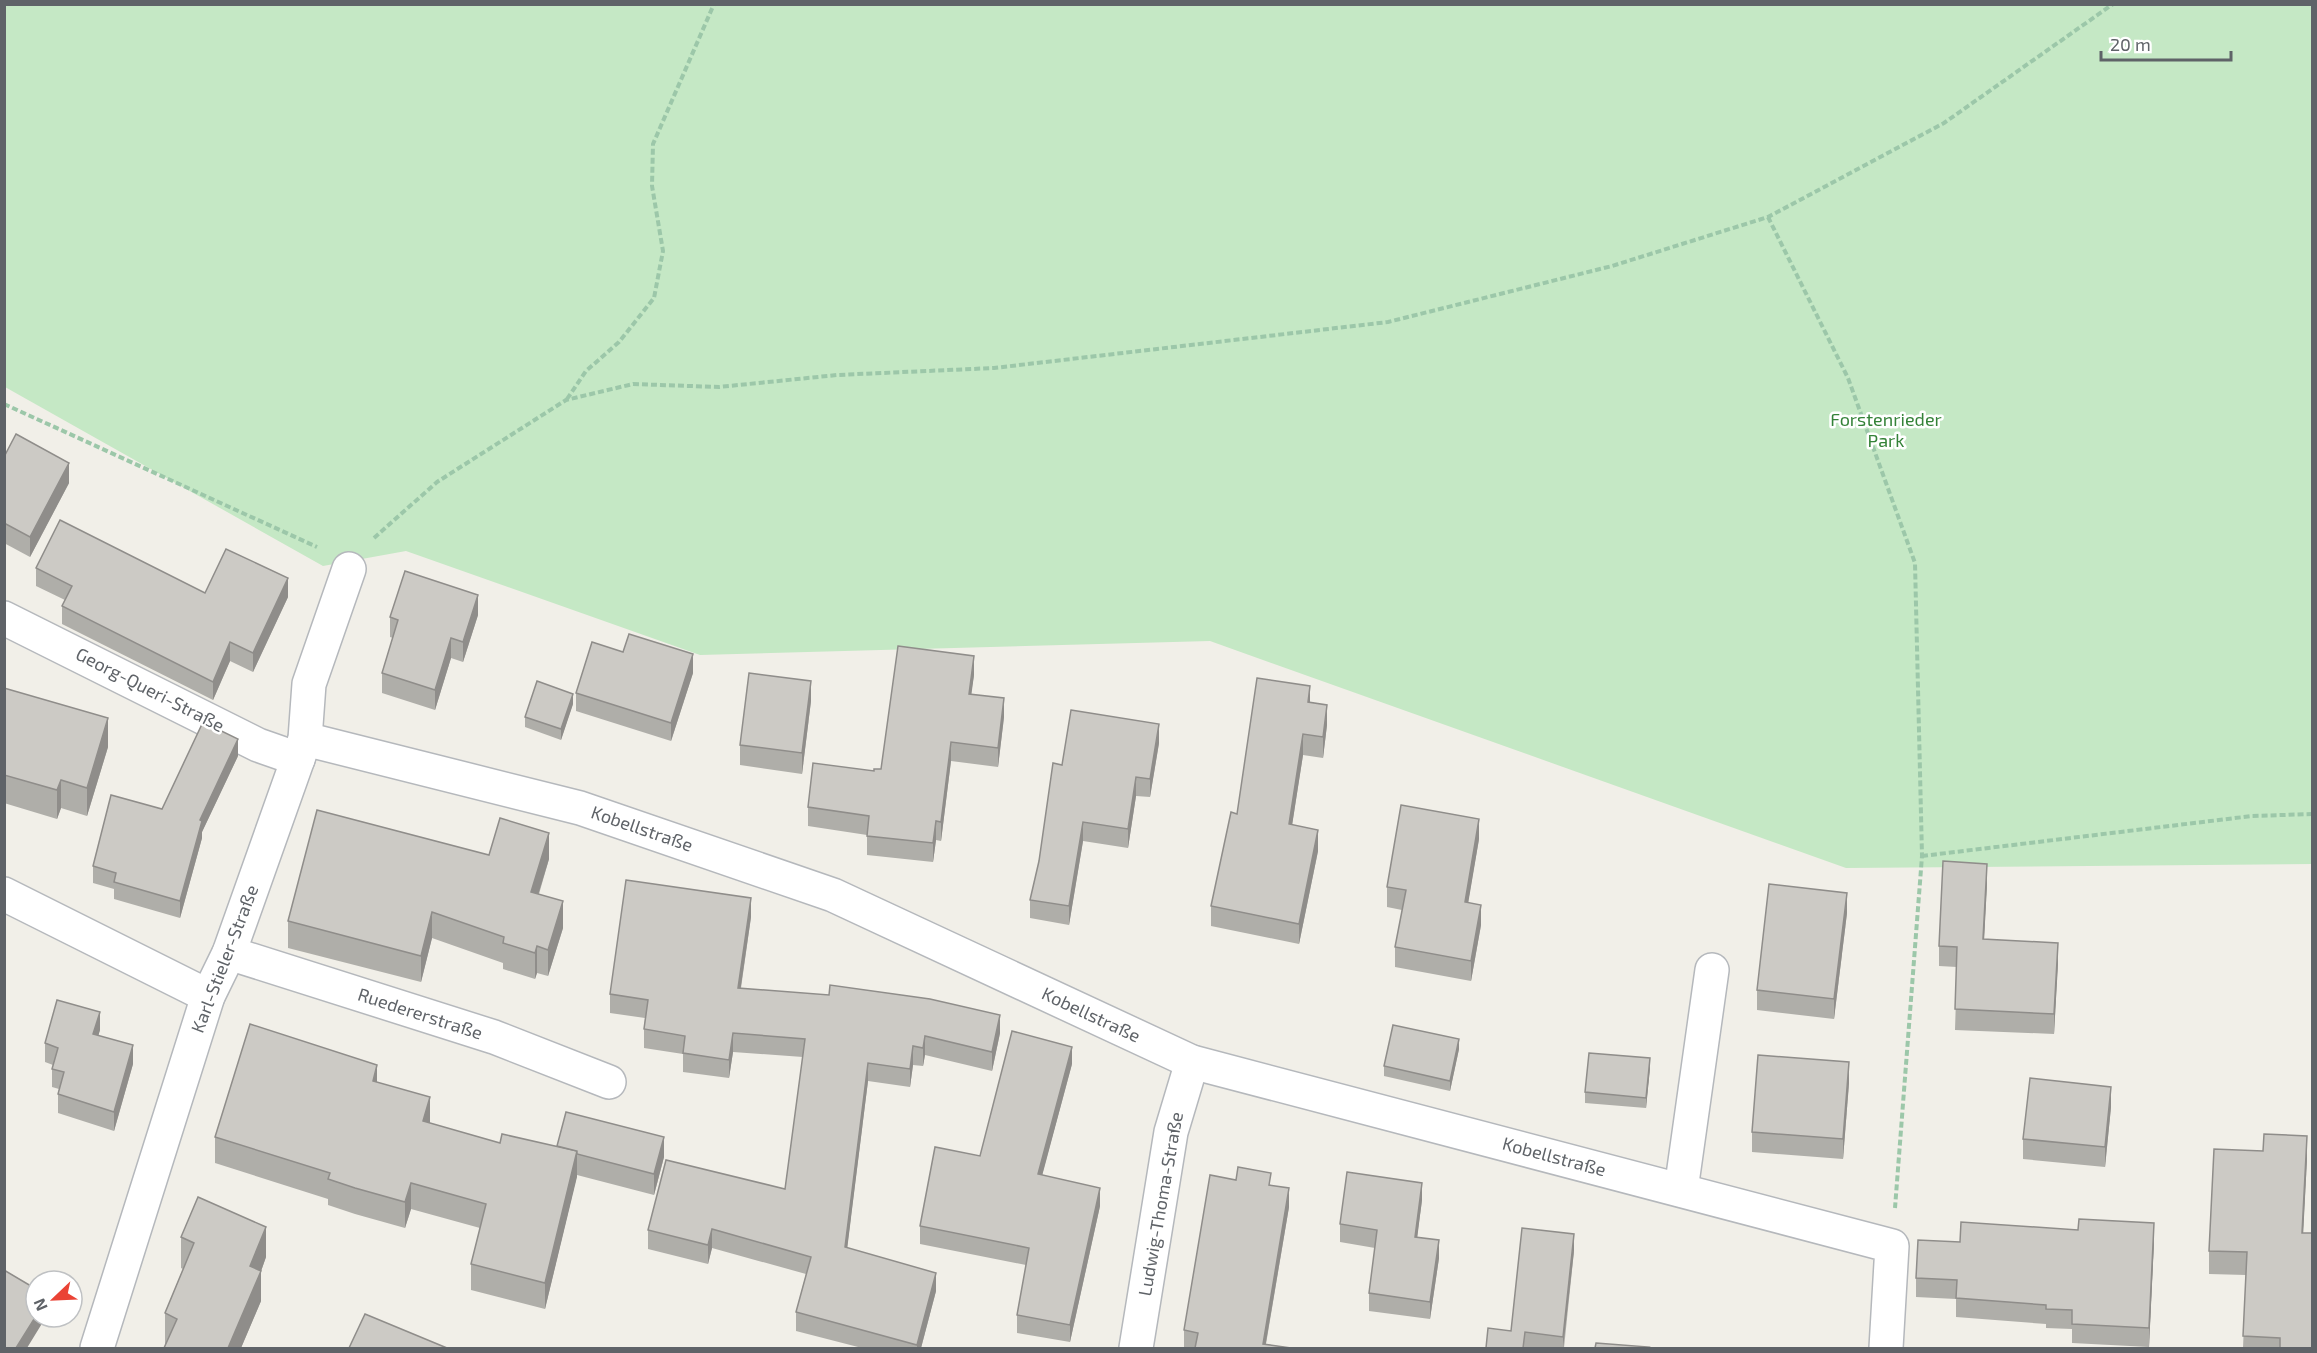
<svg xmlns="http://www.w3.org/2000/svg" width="2317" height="1353" font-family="'Exo 2',sans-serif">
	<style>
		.green { fill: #c5e8c5 }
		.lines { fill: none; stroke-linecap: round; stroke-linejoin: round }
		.minor-casing { stroke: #b5b8bc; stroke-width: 36 }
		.path { stroke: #9cc7a9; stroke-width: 4; stroke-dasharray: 6 3; stroke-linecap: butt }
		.minor { stroke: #fff; stroke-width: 33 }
		.wall { fill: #afaea9 }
		.shaded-wall { fill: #8f8d8a }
		.building { fill: #cccac5; stroke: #8f8d8a; stroke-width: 1.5 }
		.labels { text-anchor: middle; stroke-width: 5; stroke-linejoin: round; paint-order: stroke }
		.park-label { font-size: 18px; fill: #348238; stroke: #fff }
		.street-label { font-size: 18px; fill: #5f6368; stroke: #fff }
	</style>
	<rect width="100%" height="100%" fill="#f1efe8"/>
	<path class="green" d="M5,5h2307v859l-466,4 -636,-227 -510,14 -294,-104 -83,15 -318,-179z"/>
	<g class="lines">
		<g class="minor-casing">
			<g id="minor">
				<path d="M4,618l254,127 40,14"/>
				<path d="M305,739l275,69 253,87 359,167 700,184 -6,102"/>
				<path d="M4,894l204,102"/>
				<path d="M229,953l265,84 115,45"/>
				<path d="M1681,1190l31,-220"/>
				<path d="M97,1348l111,-352 21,-43 76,-214 4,-55 40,-115"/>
				<path d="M1136,1348l35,-216 21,-70"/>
			</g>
		</g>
		<g class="path">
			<path d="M1768,217l80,161 67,185 7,293 -27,352"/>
			<path d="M567,399l19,-28 33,-29 35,-44 9,-47 -11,-65 1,-42 61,-140"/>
			<path d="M4,404l313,143"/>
			<path d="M374,538l63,-56 129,-82 67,-16 86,3 118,-12 157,-7 394,-46 224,-56 156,-49 176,-94 169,-119"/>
			<path d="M1922,856l330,-40 60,-2"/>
		</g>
		<use href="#minor" class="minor"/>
	</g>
	<g class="wall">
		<path d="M4,457l65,26 -39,74 -26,-14z"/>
		<path d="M36,568l169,25 83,4 -35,75 -23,-11 -17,39 -151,-76v-18l3,-6 -29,-14z"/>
		<path d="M478,615l-15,47 -12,-4 -16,52 -53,-17v-20l11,-35 -3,-1v-20z"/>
		<path d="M623,652l70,21 -22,68 -95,-30v-18z"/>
		<path d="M974,675l-3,19 33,23 -6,50 -47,-6 -10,80 -5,-1 -3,22 -66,-7v-20l-59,-9v-19l66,-36 7,-2z"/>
		<path d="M4,688l104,59 -21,69 -26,-8 -4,11 -53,-16z"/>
		<path d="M811,701l-9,73 -62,-9v-20z"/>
		<path d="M1310,702l17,23 -4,33 -20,-3 -11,70 26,26 -19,93 -88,-18v-20l26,-92z"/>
		<path d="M573,704l-12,36 -36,-13v-10z"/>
		<path d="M1159,743l-9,54 -14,-1 -8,52 -45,-7 -14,84 -39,-7v-18l32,-135z"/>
		<path d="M238,756l-36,76v6l-22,80 -66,-19v-10l-21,-6v-17l69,-57z"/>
		<path d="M1479,839l-11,63 13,23 -10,56 -76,-14v-20l7,-37 -15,-3v-20z"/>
		<path d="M489,855l60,4 -10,35 24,34 -15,48 -11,-3 -2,6 -32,-10v-6l-71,-25 -11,44 -133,-34v-27z"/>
		<path d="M1987,884l-3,55 74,24 -4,71 -99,-4 2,-63 -18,-1v-20z"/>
		<path d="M1847,913l-13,106 -77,-9v-20z"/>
		<path d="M751,917l-10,71 259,45 -8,38 -67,-16 -2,11 -10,-1 -3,22 -42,-6 -21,167 89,43 -15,57h-59l-66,-17v-19l10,-38 -94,-26 -4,16 -60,-15v-19l137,-41 18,-132 -70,-5 -4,26 -46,-6v-18l-39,-6v-19l1,-11 -35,-5v-19z"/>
		<path d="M100,1030l-2,6 35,28 -19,67 -56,-18v-19l1,-5 -7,-2v-18l1,-4 -8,-3v-19z"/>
		<path d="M1459,1049l-9,42 -66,-15v-10z"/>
		<path d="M1072,1064l-30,111 58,31 -30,136 -53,-9v-18l9,-50 -106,-21v-18l60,-70z"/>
		<path d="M1650,1068l-4,40 -61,-5v-11z"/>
		<path d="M377,1082l53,41 70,20 57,3 107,11 -10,38 -77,-20 -32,134 -74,-19v-26l9,-36 -69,-19 -6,19 -50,-14 -27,-9v-6l-113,-36v-26z"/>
		<path d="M1849,1083l-6,76 -91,-7v-20z"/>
		<path d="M2111,1107l-6,60 -82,-8v-20z"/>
		<path d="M2307,1159l-4,74 10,115h-70l3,-73 -37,-1v-23z"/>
		<path d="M1236,1180l35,5 18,22 -23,137 25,4h-107v-18z"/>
		<path d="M1422,1200l-5,37 22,21 -9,61 -61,-8v-18l6,-45 -35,-6v-18z"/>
		<path d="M181,1237l85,20 -5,14v30l-20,47h-77l2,-4h-1v-31l18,-44 -2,-1z"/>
		<path d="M1960,1242h194l-5,105 -77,-4v-14l-26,-1v-4l-90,-7v-18l-40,-2v-19z"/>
		<path d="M1574,1251l-10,97h-78l25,-17z"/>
	</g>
	<g class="shaded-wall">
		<path d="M69,463v20l-39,74v-20z"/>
		<path d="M288,578v19l-35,75v-19z"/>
		<path d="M478,595v20l-15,47v-20z"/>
		<path d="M451,638v20l-16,52v-20z"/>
		<path d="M230,642v19l-17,39v-18z"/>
		<path d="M693,654v19l-22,68v-18z"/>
		<path d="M974,656v19l-5,37v-18z"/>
		<path d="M811,681v20l-9,73v-21z"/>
		<path d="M1310,686v20l-2,-4z"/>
		<path d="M573,694v10l-12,36v-11z"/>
		<path d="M1004,698v19l-6,50v-19z"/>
		<path d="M1327,705v20l-4,33v-21z"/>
		<path d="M108,718v29l-21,69v-28z"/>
		<path d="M1159,724v19l-9,54v-18z"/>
		<path d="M1303,734v21l-14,90v-21z"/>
		<path d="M238,739v17l-36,76v6l-22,80v-17l20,-81z"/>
		<path d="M951,742v19l-10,80v-19z"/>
		<path d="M1136,777v19l-8,52v-19z"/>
		<path d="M61,780v28l-4,11v-29z"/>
		<path d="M1479,819v20l-14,83v-20z"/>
		<path d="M936,821v19l-3,22v-19z"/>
		<path d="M1083,822v19l-14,84v-19z"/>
		<path d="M1318,830v21l-19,93v-20z"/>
		<path d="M549,833v26l-18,59v-26z"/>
		<path d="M1987,864v20l-4,76v-21z"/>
		<path d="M1847,893v20l-13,106v-20z"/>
		<path d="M751,898v19l-13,89v-18z"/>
		<path d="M563,901v27l-15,48v-26z"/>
		<path d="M1481,905v20l-10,56v-20z"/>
		<path d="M432,912v26l-11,44v-26z"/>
		<path d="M2058,943v20l-4,71v-20z"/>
		<path d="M537,946v27l-2,6v-26z"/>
		<path d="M100,1012v18l-7,23v-19z"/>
		<path d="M1000,1015v18l-8,38v-19z"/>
		<path d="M733,1033v19l-4,26v-18z"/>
		<path d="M925,1036v19l-2,11v-18z"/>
		<path d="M1459,1039v10l-9,42v-10z"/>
		<path d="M133,1045v19l-19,67v-19z"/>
		<path d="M913,1046v19l-3,22v-18z"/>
		<path d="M1072,1047v17l-34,127v-17z"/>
		<path d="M1650,1058v10l-4,40v-10z"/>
		<path d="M1849,1062v21l-6,76v-20z"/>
		<path d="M868,1063v18l-23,185v-19z"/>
		<path d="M377,1065v26l-4,-10z"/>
		<path d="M2111,1087v20l-6,60v-20z"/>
		<path d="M430,1097v26l-7,-2z"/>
		<path d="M2307,1136v23l-5,97v-23z"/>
		<path d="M664,1137v20l-10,38v-21z"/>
		<path d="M577,1151v26l-32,132v-26z"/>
		<path d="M411,1183v26l-6,19v-26z"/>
		<path d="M1422,1183v17l-7,55v-18z"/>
		<path d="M1100,1188v18l-30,136v-17z"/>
		<path d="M1289,1188v19l-24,141 -2,-4z"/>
		<path d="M2154,1223v19l-5,105v-19z"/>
		<path d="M266,1227v30l-7,20 2,-6v30l-20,47h-13l22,-82z"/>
		<path d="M712,1229v19l-4,16v-19z"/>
		<path d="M1574,1234v17l-11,97v-11z"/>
		<path d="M1439,1240v18l-9,61v-17z"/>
		<path d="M936,1273v18l-15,57h-4v-3z"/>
		<path d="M36,1316v1h10l-19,31h-11z"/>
	</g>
	<g class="building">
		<path d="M16,434l53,29 -39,74 -26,-14v-66z"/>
		<path d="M60,520l145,73 21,-44 62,29 -35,75 -23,-11 -17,40 -151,-76 10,-20 -36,-18z"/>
		<path d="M405,571l73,24 -15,47 -12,-4 -16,52 -53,-17 16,-53 -8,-3z"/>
		<path d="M629,634l64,20 -22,69 -95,-30 16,-51 31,10z"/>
		<path d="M898,646l76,10 -5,38 35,4 -6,50 -47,-6 -10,80 -5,-1 -3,22 -66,-7 2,-20 -61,-9 5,-44 61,8v-2h7z"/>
		<path d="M749,673l62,8 -9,72 -62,-8z"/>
		<path d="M1257,678l53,8 -2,16 19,3 -4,32 -20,-3 -14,90 29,6 -19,94 -88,-18 20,-94 6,2z"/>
		<path d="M537,681l36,13 -12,35 -36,-12z"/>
		<path d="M4,688l104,30 -21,70 -26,-8 -4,10 -53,-15z"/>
		<path d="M1071,710l88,14 -9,55 -14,-2 -8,52 -45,-7 -14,84 -39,-6 9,-39 14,-98 9,2z"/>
		<path d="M203,722l35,17 -38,81 2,1 -22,80 -66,-19 2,-9 -23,-7 18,-71 51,14z"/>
		<path d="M1401,805l78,14 -14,83 16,3 -10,56 -76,-14 11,-57 -19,-3z"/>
		<path d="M317,810l172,45 11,-37 49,15 -18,59 32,9 -15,49 -11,-4 -2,7 -32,-10 1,-6 -72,-25 -11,44 -133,-35z"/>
		<path d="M1943,861l44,3 -4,75 75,4 -4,71 -99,-5 2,-62 -18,-1z"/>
		<path d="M626,880l125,18 -13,90 91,7 1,-10 100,14 70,16 -8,37 -67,-16 -2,12 -10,-2 -3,23 -42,-6 -23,184 91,26 -19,72 -121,-33 15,-55 -99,-28 -4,16 -60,-15 18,-70 119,29 20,-150 -72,-6 -4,27 -46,-7 2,-17 -41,-7 4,-29 -38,-6z"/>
		<path d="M1769,884l78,9 -13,106 -77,-9z"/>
		<path d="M57,1000l43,12 -7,22 40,11 -19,67 -56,-18 6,-22 -12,-3 6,-21 -13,-5z"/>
		<path d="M250,1024l127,41 -4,16 57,16 -7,24 77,22 2,-9 75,17 -32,132 -74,-19 15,-60 -75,-21 -6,19 -50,-14 -27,-9 2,-6 -115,-36z"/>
		<path d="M1393,1025l66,14 -9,42 -66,-15z"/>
		<path d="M1012,1031l60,16 -34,127 62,14 -30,137 -53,-10 12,-67 -109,-22 15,-79 45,9z"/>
		<path d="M1589,1053l61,5 -4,40 -61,-6z"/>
		<path d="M1758,1055l91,7 -6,77 -91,-7z"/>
		<path d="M2030,1078l81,9 -6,60 -82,-8z"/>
		<path d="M566,1112l98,25 -10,37 -77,-20v-3l-20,-5z"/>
		<path d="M2264,1134l43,2 -5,97h11v115h-33v-10l-37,-2 4,-84 -38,-1 5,-102 49,2z"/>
		<path d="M1238,1167l33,6 -2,12 20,3 -26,156 28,4h-96l3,-15 -14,-3 26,-155 26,5z"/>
		<path d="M1347,1172l75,11 -7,54 24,3 -9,62 -61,-9 8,-63 -37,-6z"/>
		<path d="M198,1197l68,30 -16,39 11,5 -33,77h-64l13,-29 -12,-6 29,-70 -13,-6z"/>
		<path d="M2079,1219l75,4 -5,105 -77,-4v-14l-26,-1v-4l-90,-7 1,-18 -41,-2 2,-38 42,2 1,-20 117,8z"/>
		<path d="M1522,1228l52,6 -11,103 -38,-5 -2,16h-37l2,-20 23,3z"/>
		<path d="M4,1270l32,19v27l-20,32h-12z"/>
		<path d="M365,1314l82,34h-98z"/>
		<path d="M1596,1343l53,4 -1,1h-53z"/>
	</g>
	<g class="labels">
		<g class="park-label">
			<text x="1886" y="426">Forstenrieder<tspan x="1886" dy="21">Park</tspan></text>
		</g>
		<g class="street-label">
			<text transform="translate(150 690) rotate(27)" y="6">Georg-Queri-Straße</text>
			<text transform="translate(642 829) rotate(19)" y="6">Kobellstraße</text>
			<text transform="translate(225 959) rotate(-69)" y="6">Karl-Stieler-Straße</text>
			<text transform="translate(420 1014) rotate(18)" y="6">Ruedererstraße</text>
			<text transform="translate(1091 1015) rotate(25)" y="6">Kobellstraße</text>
			<text transform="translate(1554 1157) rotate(15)" y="6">Kobellstraße</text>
			<text transform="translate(1161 1204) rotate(-80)" y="6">Ludwig-Thoma-Straße</text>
		</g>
	</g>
	<rect width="2317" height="1353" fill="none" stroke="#5f6368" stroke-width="12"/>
	<g transform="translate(54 1299) rotate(247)"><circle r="28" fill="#ffffff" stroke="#bfc1c3" stroke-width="1.5"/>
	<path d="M0-4.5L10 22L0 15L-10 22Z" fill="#ea4335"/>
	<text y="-9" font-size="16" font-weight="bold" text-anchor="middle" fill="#5f6368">N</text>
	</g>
	<path d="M2101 51v9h130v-9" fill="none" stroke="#5f6368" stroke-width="3"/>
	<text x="2110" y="51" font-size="18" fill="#5f6368" stroke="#ffffff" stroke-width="4.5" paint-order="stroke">20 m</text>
</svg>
